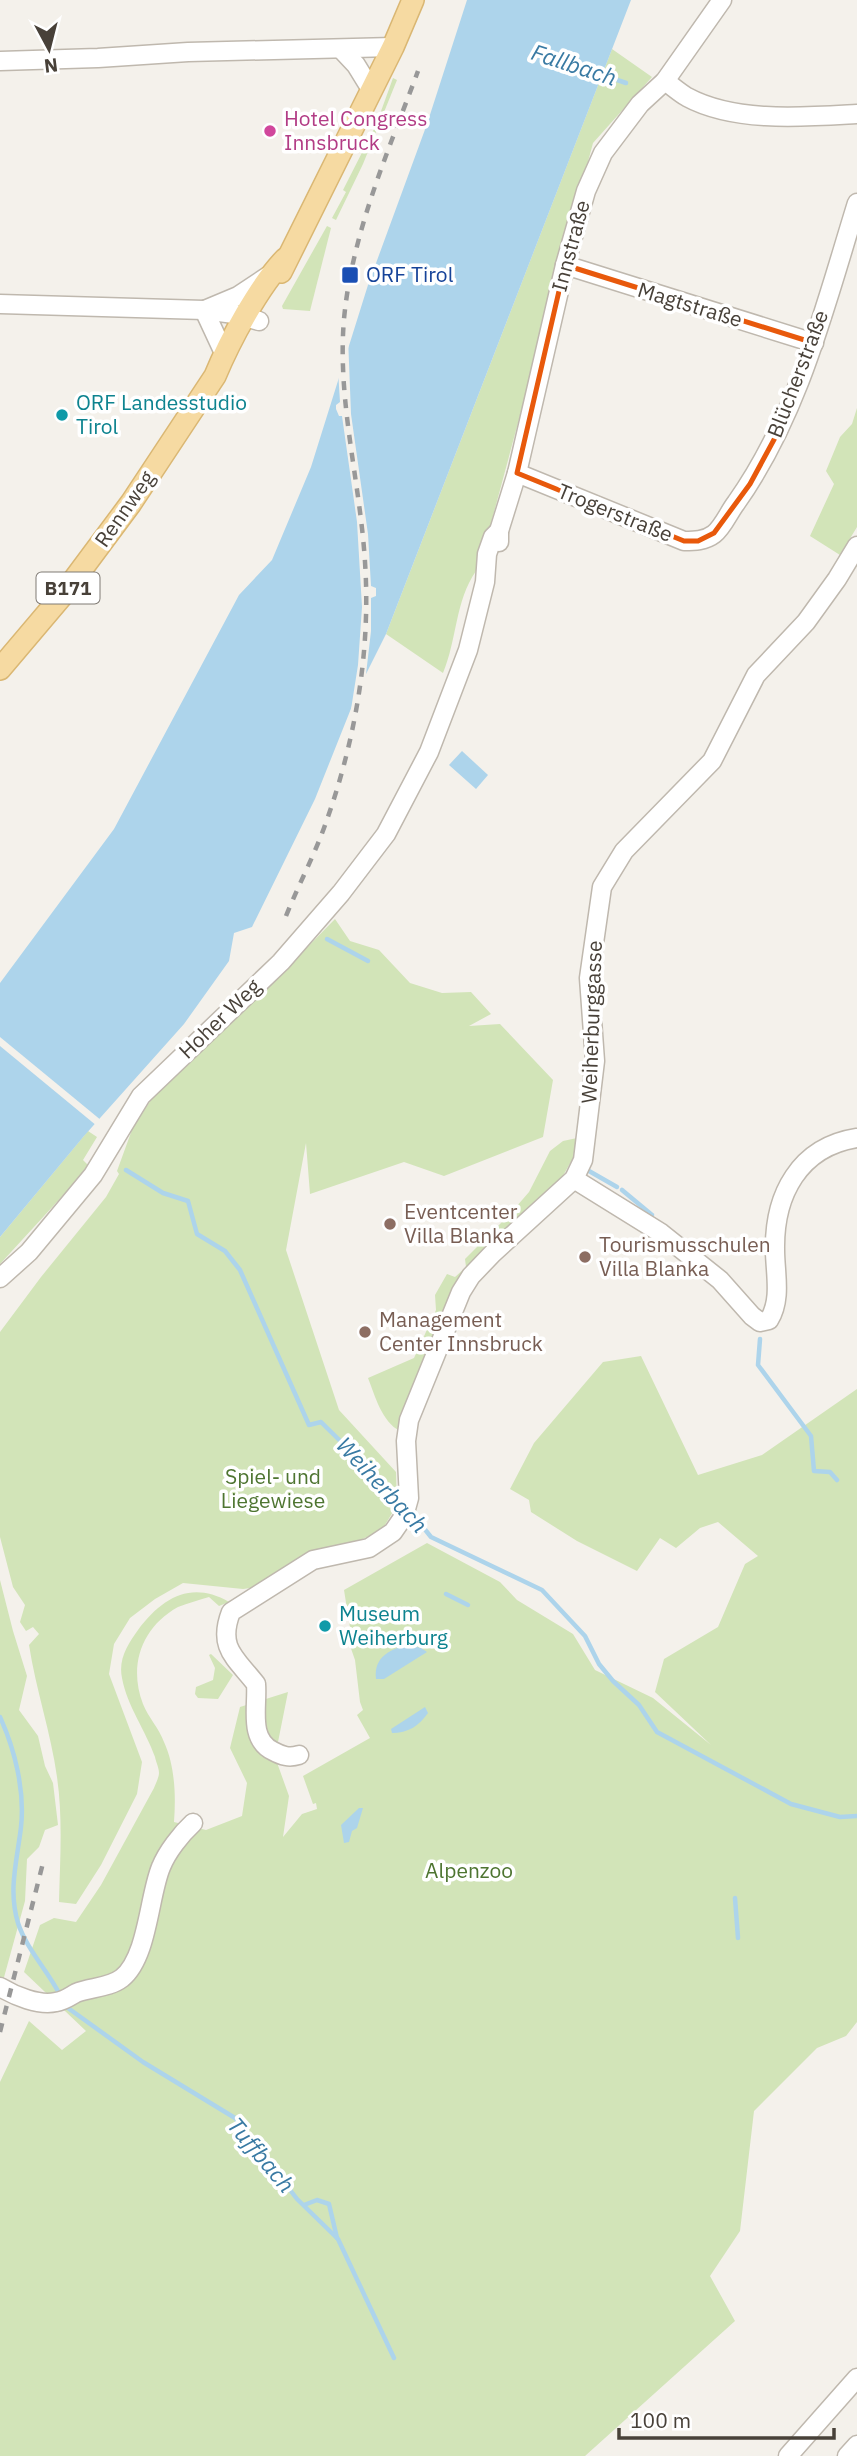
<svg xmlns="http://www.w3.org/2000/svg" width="857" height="2456" font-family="'IBM Plex Sans',sans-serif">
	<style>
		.green { fill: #d2e4b8 }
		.water { fill: #add4eb }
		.pier { fill: #f4f1eb }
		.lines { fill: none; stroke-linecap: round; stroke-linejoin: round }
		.stream { stroke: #add4eb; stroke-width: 4.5 }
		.minor-casing { stroke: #bfb8ae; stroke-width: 21 }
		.major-casing { stroke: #dab773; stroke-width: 24 }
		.minor { stroke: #fff; stroke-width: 18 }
		.major { stroke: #f6daa2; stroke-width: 21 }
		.rail { stroke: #989898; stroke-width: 4.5; stroke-dasharray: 9 9; stroke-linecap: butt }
		.marked { fill: none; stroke: #e8590c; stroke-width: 5; stroke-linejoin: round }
		.hotel-dot { fill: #d1479c; stroke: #fff; stroke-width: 2.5 }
		.transit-dot { fill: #1a4fb4; stroke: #fff; stroke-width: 2.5 }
		.culture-dot { fill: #0f9aa8; stroke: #fff; stroke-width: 2.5 }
		.education-dot { fill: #8d6e63; stroke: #fff; stroke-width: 2.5 }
		.labels { text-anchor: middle; stroke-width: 7; stroke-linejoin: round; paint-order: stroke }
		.shield { fill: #fff; stroke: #7f7a74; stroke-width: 2 }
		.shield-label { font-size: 19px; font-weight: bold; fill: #484139 }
		.hotel-label { font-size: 21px; fill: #b23c85; stroke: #fff; text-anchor: start }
		.street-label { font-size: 21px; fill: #484139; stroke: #fff }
		.transit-label { font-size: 21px; fill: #164399; stroke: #fff; text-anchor: start }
		.culture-label { font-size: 21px; fill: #0d838f; stroke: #fff; text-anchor: start }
		.education-label { font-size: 21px; fill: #785e54; stroke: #fff; text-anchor: start }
		.park-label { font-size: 21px; fill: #4e7531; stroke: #fff }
		.water-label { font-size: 23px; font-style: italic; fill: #397aa3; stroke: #fff }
	</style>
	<rect width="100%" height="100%" fill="#f4f1eb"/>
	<g class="green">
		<path d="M612,49l40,28 -59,66 -115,429 -2,-1c-21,30 -19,69 -33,102l-57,-39z"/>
		<path d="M393,78l4,2 -34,84 -27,56 -4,-2 14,-26 -3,-2 33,-65z"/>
		<path d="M327,226l4,2 -21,83 -27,-2 -1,-3z"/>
		<path d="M857,408v119l-17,28 -30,-19 24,-52 -8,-13 14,-34 12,-13z"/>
		<path d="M335,919l15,22 29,9 31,33 32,10 29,-1 20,22 -22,12 31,-2 53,56 -10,57 -99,39 -40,-14 -94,32 -4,-51 -20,107 53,160 57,62 1,33 -15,25 -24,11 -41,9 -60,37 -14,2 -60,-6 -28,16 -25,19 -16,26 -5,30 33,88 -5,32 -36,71 -25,39 -17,-2c1,-41 4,-84 -2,-125 -6,-44 -21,-87 -28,-132l10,-11 -6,-7 -7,4 -6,-9 5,-17 -12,-18 -13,-50v-205l41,-55 65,-80 13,-23 -2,-3 16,-44 18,-27 27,-29 104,-98z"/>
		<path d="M88,1131l9,6 -14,23 5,5 -11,15 -77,84v-27z"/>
		<path d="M577,1138l-4,20 -13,23 -78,71 -82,179c-18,-9 -25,-35 -32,-53l46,-20 22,-48 -1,-15 12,-21 8,3 11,-10 -1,-8 45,-45 19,-22 21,-41 13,-10z"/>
		<path d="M641,1356l57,119 64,-20 95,-66v633l-11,14 -29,12 -63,63 -14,120 -30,45 25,45 -150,135h-585v-374l29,-61 33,29 24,-19 -62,-59 16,-47 14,-7 22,4 25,-37 53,-97c2,-5 5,-11 5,-15 0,-5 -3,-11 -4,-16 -9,-26 -28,-51 -33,-79 -4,-19 6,-34 16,-48 24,-32 53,-50 91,-28l-10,4 -10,-9c-10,3 -21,6 -31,10 -36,20 -50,58 -35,97 5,13 16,24 21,38 11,24 12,54 10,80l32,8 36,-14 5,-33 -17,-35 10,-41 48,-15 -13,65 14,39 -6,41 19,-23 15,-5 -1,-6 -3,1 -10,-28 67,-38 -13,-23 6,-5 -3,-8 -5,-42 -8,-23 4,-3 -7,-44 83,-47 73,39 17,18 56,34 22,36 58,28 58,47 -56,-53 9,-33 54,-32 27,-63 13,-8 -40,-34 -18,6 -24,20 -16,-10 -23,33 -60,-30 -46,-29 -2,-12 -19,-11 24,-46 69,-81z"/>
		<path d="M0,1580l13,51 14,45 -8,34 19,26 7,30 8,17 5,42 -13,5 -6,17 -12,12 -2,42 -22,80 -3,-1z"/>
		<path d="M211,1654l22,21 -15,24 -20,-1 -3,-4 1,-7 17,-7 2,-12 -6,-13z"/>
	</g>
	<g class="water">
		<path d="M467,0h164l-245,634 -26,52 -45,113 -63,128 -18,6 -5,28 -45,63 -100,112 -84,101v-254l114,-154 125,-234 33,-35 39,-93 57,-182 59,-161z"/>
		<path d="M462,751l26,24 -12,14 -27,-24z"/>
		<path d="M410,1645l11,3 6,4 -43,27h-8c-3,-22 15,-31 34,-34z"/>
		<path d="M425,1707l3,6c-9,13 -20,20 -36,20l-1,-4z"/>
		<path d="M359,1808h4l-6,20 -5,3 -3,11 -5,1 -3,-18z"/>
	</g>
	<g class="pier">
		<path d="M348,337l3,77 17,120 3,52 5,2v8l-5,2v33l-6,52 -16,39 9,-57 4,-58 -5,-85 -15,-106h-3l-3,-7v-4l4,-3 -2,-32z"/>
		<path d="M0,1037l102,84 -5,5 -97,-80z"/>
	</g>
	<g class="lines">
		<g class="stream">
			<path d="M597,73l29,10"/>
			<path d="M327,939l41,22"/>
			<path d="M126,1170l37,23 25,8 9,33 28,17 15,19 69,155 12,-3 82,81"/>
			<path d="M589,1171l28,16"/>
			<path d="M622,1190l30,25"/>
			<path d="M760,1339l-2,26 53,71 3,35 16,1 7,8"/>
			<path d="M411,1512l20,25 111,53 43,46 14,28 14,17 26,24 18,27 134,72 49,13 17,-1"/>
			<path d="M446,1594l22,11"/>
			<path d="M0,1717c15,33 25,74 21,110 -4,34 -13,63 -3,96 8,25 29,47 41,70"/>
			<path d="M735,1898l3,40"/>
			<path d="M68,2008l75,54 92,56 62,81 41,40 56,119"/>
			<path d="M304,2205l13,-5 12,4 8,34"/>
		</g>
		<g class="minor-casing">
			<g id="minor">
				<path d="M341,49l15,16 16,26"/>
				<path d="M0,61l98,-3 90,-6 205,-5"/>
				<path d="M665,81c7,5 15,12 22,16 48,26 118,20 170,17"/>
				<path d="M565,265l249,78"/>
				<path d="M0,304l204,6 30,4 25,7"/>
				<path d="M207,309l31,-13 30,-20"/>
				<path d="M204,310l20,43"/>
				<path d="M517,473l167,68c10,0 21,0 30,-7 9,-7 15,-22 22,-31 63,-89 89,-197 121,-300"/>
				<path d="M499,542v-11l18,-58 48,-208 21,-74 17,-38 37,-49 25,-23 57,-81"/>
				<path d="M574,1179l87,54 59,47 32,36 8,6 9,-2c13,-21 6,-47 6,-70 -1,-55 24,-103 82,-112"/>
				<path d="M0,1278l29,-26 64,-77 48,-79 140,-134 60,-69 45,-59 43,-82 39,-102 17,-68 2,-28 6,-17 6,-6"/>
				<path d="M299,1755c-10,3 -17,1 -26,-4 -25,-12 -15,-45 -17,-67 -20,-26 -39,-36 -25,-72l82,-52 56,-12 24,-16 11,-16 5,-18 -3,-57 3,-21 52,-128 10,-16 22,-23 81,-74 9,-19 12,-99 -6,-83 13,-91 22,-36 88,-90 44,-86 50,-53 31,-43 20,-33"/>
				<path d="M0,1987c15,9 39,19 56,15 8,-1 13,-5 20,-9 15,-6 33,-5 46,-15 26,-21 27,-83 39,-111 6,-15 20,-33 32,-44"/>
				<path d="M788,2456l69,-78"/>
				<path d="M847,2456l10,-11"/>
			</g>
		</g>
		<g class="major-casing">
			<g id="major">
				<path d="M281,272l112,-225 20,-47"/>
				<path d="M0,669l61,-72 70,-94 84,-127c15,-36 44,-90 70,-117"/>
			</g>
		</g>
		<use href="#minor" class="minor"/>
		<use href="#major" class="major"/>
		<g class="rail">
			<path d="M286,916c12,-30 27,-58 38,-88 31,-85 47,-176 41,-266 -5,-81 -28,-161 -21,-243 8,-86 44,-167 74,-248"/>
			<path d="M0,2032l44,-173"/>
		</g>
	</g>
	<path class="marked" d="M565,265l249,78 -31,80 -33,61 -36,49 -16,8h-14l-167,-68z"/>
	<circle class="hotel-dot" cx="270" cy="131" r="7"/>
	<rect class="transit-dot" x="341" y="266" width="18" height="18" rx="3.5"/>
	<g class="culture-dot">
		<circle cx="62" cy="415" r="7"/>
		<circle cx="325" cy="1626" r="7"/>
	</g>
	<g class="education-dot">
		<circle cx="390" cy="1224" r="7"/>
		<circle cx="585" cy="1257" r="7"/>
		<circle cx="365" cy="1332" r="7"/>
	</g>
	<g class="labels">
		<rect class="shield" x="36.5" y="572.5" width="63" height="31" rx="5"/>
		<g class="shield-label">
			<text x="68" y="595">B171</text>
		</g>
		<g class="hotel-label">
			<text x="284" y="126">Hotel Congress<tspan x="284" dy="24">Innsbruck</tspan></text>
		</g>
		<g class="street-label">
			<text transform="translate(571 246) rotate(-75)" y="7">Innstraße</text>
			<text transform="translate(690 305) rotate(17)" y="7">Magtstraße</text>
			<text transform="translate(798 374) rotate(-69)" y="7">Blücherstraße</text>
			<text transform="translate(125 509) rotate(-55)" y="7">Rennweg</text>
			<text transform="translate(615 513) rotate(22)" y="7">Trogerstraße</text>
			<text transform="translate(220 1019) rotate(-44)" y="7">Hoher Weg</text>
			<text transform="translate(592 1022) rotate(-88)" y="7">Weiherburggasse</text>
		</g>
		<g class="transit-label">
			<text x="366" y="282">ORF Tirol</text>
		</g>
		<g class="culture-label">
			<text x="76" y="410">ORF Landesstudio<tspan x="76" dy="24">Tirol</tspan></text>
			<text x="339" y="1621">Museum<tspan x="339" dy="24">Weiherburg</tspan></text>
		</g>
		<g class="education-label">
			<text x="404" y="1219">Eventcenter<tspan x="404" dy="24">Villa Blanka</tspan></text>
			<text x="599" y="1252">Tourismusschulen<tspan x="599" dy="24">Villa Blanka</tspan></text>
			<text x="379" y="1327">Management<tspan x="379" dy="24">Center Innsbruck</tspan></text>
		</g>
		<g class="park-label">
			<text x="273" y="1484">Spiel- und<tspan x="273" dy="24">Liegewiese</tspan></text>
			<text x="469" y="1878">Alpenzoo</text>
		</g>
		<g class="water-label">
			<text transform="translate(574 65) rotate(18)" y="8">Fallbach</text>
			<text transform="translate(382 1485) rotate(47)" y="8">Weiherbach</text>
			<text transform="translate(261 2155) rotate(50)" y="8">Tuffbach</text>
		</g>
	</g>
	<g transform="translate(49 49) rotate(173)" stroke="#ffffff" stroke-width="5" paint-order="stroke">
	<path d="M0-5L12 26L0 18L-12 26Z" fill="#484139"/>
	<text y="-10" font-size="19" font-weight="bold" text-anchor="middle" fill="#484139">N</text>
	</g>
	<path d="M619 2428v10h215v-10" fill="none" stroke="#484139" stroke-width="3.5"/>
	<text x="630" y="2428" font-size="21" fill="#484139" stroke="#ffffff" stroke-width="5" paint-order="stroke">100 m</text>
</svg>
